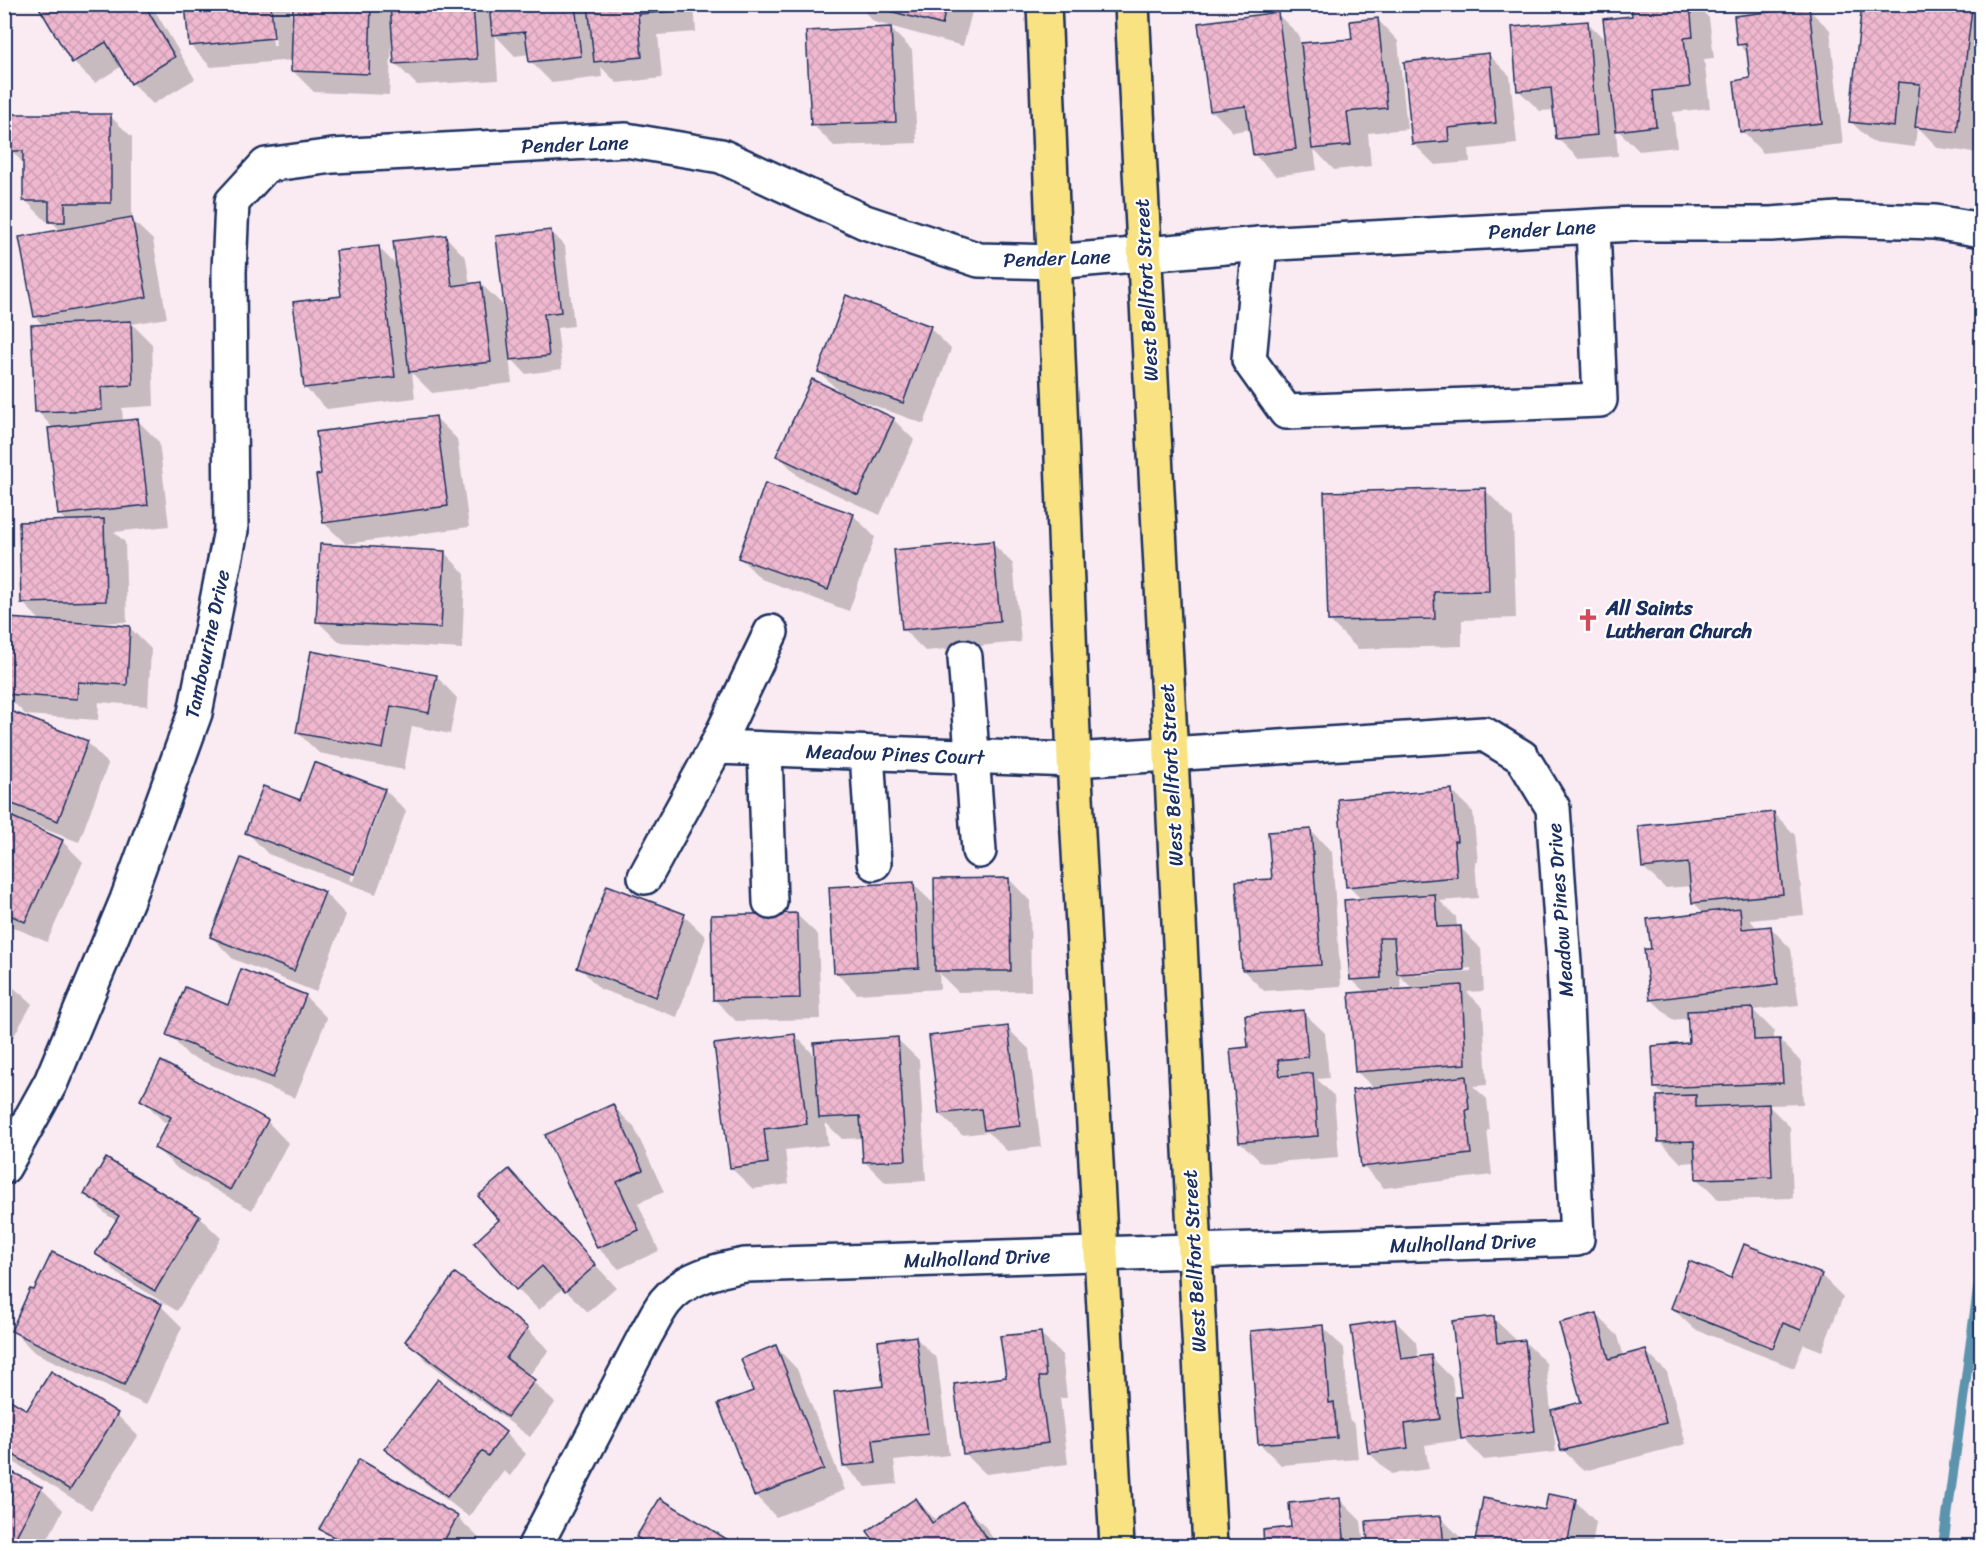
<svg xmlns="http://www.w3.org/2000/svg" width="1986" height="1551" font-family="Sriracha,sans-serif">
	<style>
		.shadow { fill: #0003; fill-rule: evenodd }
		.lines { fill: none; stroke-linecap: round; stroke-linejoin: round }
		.stream { stroke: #5b93ad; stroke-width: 10 }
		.building { fill: url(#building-cross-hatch); stroke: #1b2f5e; stroke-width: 1.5 }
		.minor-casing { stroke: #1b2f5e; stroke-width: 38 }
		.major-casing { stroke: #1b2f5e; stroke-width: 38 }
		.minor { stroke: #fff; stroke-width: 33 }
		.major { stroke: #f8e281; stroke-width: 33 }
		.labels { text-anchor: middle; stroke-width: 4.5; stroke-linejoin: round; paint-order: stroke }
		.street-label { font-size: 20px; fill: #1b2f5e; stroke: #fff }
		.poi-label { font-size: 20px; font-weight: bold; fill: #1b2f5e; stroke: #fff; text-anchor: start }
	</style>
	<defs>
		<pattern id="building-cross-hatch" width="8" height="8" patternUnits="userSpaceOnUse" patternTransform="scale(1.5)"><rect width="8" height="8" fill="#efb8cf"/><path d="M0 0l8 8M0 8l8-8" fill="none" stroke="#cc9eb4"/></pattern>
	</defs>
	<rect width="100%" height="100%" fill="#faeaf1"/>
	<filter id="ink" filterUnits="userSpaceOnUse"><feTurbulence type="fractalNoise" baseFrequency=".0167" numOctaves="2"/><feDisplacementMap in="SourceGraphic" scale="12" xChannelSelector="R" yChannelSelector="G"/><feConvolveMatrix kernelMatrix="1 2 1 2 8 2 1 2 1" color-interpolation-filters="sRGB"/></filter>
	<g filter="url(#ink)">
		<g class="shadow">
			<path d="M39,4h112l44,75 -42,25 -21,-21 -10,-17 -27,17 -22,-21z"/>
			<path d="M269,4l4,42h3l-4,-42h18l2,26h2l1,-26h399l2,28 -38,3 4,43 -45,5 -16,-16 1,10 -50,6 -21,-21 -1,-8 -15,2 -20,-21 3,45 -81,5 -21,-21 -2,-25h-2l-3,56 -75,-3 -22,-22 1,-10 -82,7 -21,-22z"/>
			<path d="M857,4h117l-11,42 -89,-24z"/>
			<path d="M1632,4h64l13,14 5,40 -10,1 6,49 -37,4 4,35 -38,4 -23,-23 2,28 -39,3 -22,-21 -2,-28 -15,1 -22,-21 69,-68 20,20 27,-25z"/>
			<path d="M1808,9l22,21 13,114 -80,9 -21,-22 9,-51 -3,-26 -9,-10z"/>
			<path d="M1971,11l11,10v105l-4,27 -40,-5 -21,-22 -2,21 -43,-5 -22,-21z"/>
			<path d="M1277,14l22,21 1,10 54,-5 23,-21 21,22 9,88 -39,4 3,33 -37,4 -20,-21 3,21 -41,6 -22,-22 -3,-25 -18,3 -21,-22z"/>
			<path d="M891,29l21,21 5,93 -83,3 -21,-21z"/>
			<path d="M1489,55l21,21 7,68 -48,5 1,13 -35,3 -22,-22z"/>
			<path d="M110,116l22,21v83l21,20 14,78 -35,6 20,20 2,62 -32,2 1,14 15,-1 21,21 10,84 -55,6 11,10 2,80 -36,1v2l39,3 21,21 -3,57 -49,-4 -1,18 -72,-5 -21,-21 37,-72 -19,-19 44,-81 -8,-8 -5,-85 -17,-18 7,-85 -9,-9 26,-86 -10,-10h-5l-21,-21 -1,-36 -13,-14z"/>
			<path d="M551,231l14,15 9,80 -17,2 5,41 -36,5 -17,-18 3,27 -80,10 -20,-20 3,25 -88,11 -22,-21 38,-91 35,-50 20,20 47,-31 21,22 4,27 11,-1 25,24z"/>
			<path d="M930,328l21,21 -27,75 -70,-26 -1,2 40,19 21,21 -34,75 -81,-38 -21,-22 64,-61 -23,-22z"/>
			<path d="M435,417l22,22 12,88 -123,17 -22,-21z"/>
			<path d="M1485,490l28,28 3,100 -54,2v26l-104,3 -28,-28z"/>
			<path d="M853,515l22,22 -26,74 -88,-32 -21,-21z"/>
			<path d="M992,543l21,21 8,78 -96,9 -22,-22z"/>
			<path d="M444,552l21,22 -3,75 -123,-7 -22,-21z"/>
			<path d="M436,676l21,22 -7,36 -38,-8 -8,44 -85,-17 -22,-21z"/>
			<path d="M4,723l83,19 21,22 -29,78 -59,-22v2l42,19 21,21 -36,80 -43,-19z"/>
			<path d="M315,764l70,26 21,21 -30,83 -108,-40 -21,-22 54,-30zM380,799h3l-30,82 -3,-1z"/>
			<path d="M1452,791l21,21 5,50h-3l3,36 -38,3 16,16 1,10h3l21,22 3,42 -17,1 16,16 4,77 -14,1 14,13 3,31h-3l5,45 -108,13 -21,-22 11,-78 -18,-17 10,-78 -15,-14 11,-79 -14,-14zM1471,968v3l-55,4v-3zM1400,976l14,14 -13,1z"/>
			<path d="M1774,813l21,22 9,80 -54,5 8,9 12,-2 21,22 8,56 -46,5 21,21v10l6,-1 21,22 2,42 -35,1 22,22 3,71 -74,2 -22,-21 -1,-17 -15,1 -21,-22 5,-44 -9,-9 35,-43 -2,-27 -16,2 -22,-21 1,-49 53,-36 -12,-12 -1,-16 -27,2 -22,-21z"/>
			<path d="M1311,831l21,21 9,134 -77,5 -21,-21 30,-89z"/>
			<path d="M242,860l83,33 21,22 -30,77 -83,-33 -21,-22z"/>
			<path d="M1009,879l21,22 1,90 -73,1 -19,-19 1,16 -83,5 -21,-22 77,-88 23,22z"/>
			<path d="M608,887l76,29 22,21 -29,80 -77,-28 -21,-22z"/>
			<path d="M796,914l22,21 3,84 -85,2 -21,-21z"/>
			<path d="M4,979l28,25 -21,37 -7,-4z"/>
			<path d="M305,996l22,22 -32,80 -106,-42 -21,-22 60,-27z"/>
			<path d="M1303,1012l22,21 4,45 -12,1 17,17 5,61 -77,6 -22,-21 10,-93z"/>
			<path d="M1007,1028l22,21 12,98 -34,4 -19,-19 -26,3 -22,-21z"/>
			<path d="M795,1035l21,22 81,-18 22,21 7,121 -40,2 -21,-21 -2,-24 -21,1 -17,-17 3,23 -43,5 4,34 -36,5 -22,-21z"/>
			<path d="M142,1099l125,22 21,22 -36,67 -74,-41 -22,-21 13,-24 -6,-3z"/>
			<path d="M613,1106l21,21 30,65 -26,11 21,48 -40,18 -21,-21 -51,-113z"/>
			<path d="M509,1171l107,116 -28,25 -25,-24 -24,22 -22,-21 -16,-69z"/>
			<path d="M86,1194l113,23 22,21 -44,73 -58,-36 -22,-21 20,-33 -10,-6z"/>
			<path d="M1821,1275l22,22 -21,54 -18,-7 -10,24 -100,-39 -22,-21 60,-28z"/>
			<path d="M161,1306l21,21 -36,78 -112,-53 -21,-21z"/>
			<path d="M1596,1314l22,22 6,21 21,-6 22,21 19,72 -102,27 -21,-21 -9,-34 -2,1 4,35 -72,8 -24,-25v5l-35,5 4,24 -38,5 -22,-21 26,-132 21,21 2,16 12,-2 22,22 5,38 3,-1 3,-17 30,-80 22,21v3l9,-1 22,22 5,49 32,-9z"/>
			<path d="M1322,1327l22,21 5,71 6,6 3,34 -77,6 -21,-21z"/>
			<path d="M527,1329l22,21 -21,27 27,26 -25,34 -102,-75 -21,-22z"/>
			<path d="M1040,1333l22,22 5,43h-7l8,66 -82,10 -22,-21 43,-74z"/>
			<path d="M916,1338l21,21 12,96 -55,6 3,23 -31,3 -21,-21 39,-78z"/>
			<path d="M776,1347l21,22 48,121 -69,27 -21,-22v-104z"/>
			<path d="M4,1398l23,14 90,3 21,21 -47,74 -87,-54z"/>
			<path d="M505,1433l21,21 -16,22 -6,-5 -35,46 -61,-47 -22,-21z"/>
			<path d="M4,1469l37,19 22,22 -19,36h-40z"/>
			<path d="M661,1500l74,46h-87l-10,-9z"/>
			<path d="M916,1500l21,21 26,-17 21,21 14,21h-118l-10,-15z"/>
			<path d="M1340,1500l21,21 3,25h-98l-2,-15 29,-3z"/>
			<path d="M1484,1500l62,11 29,-10 21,21 -4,24h-116z"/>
			<path d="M457,1517l22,21 -5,8h-135l-18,-18z"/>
			<path d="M1441,1518l21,21 1,7h-93l-2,-23z"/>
		</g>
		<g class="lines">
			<path class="stream" d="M1943,1546l39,-286"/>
		</g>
		<g class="building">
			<path d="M37,4h107l31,53 -44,27 -25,-42 -34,21z"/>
			<path d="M185,4h86l3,34 -85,8z"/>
			<path d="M293,4h78l-2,70 -78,-3z"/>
			<path d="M390,4h83l4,55 -83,5z"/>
			<path d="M489,4h86l6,52 -52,6 -4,-30 -33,3z"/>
			<path d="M588,4h87l1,7 -38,3 4,43 -48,5z"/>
			<path d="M864,4h83l-5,21z"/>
			<path d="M1631,4h59l3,33 -9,1 6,49 -37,4 3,35 -40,5 -13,-112 29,-3z"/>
			<path d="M1862,4h68l42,5 -15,123 -42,-5 5,-43 -22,-2 -4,45 -45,-5z"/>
			<path d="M1809,7l13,116 -82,9 -6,-51 16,-3 -4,-34 -9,1 -3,-29z"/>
			<path d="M1278,12l18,137 -43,6 -7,-49 -36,5 -12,-88z"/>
			<path d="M1378,18l9,90 -40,4 4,33 -39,4 -11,-106 51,-4 -2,-18z"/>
			<path d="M1588,21l9,114 -41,4 -5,-51 -34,3 -5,-64z"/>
			<path d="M891,27l5,95 -85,3 -5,-94z"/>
			<path d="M1489,53l7,70 -48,5 1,13 -37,3 -8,-82z"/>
			<path d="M9,114h102v89h-46v19h-16v-21h-26v-50h-14z"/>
			<path d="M132,217l15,80 -113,20 -15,-80z"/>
			<path d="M551,230l10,82 -17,2 5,42 -39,4 -14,-124z"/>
			<path d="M446,235l6,51 29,-4 10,80 -82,10 -16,-131z"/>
			<path d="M379,246l16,131 -91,11 -11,-86 48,-6 -5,-45z"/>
			<path d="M846,295l85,31 -28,77 -85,-31z"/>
			<path d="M131,321l2,64 -32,2 1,23 -67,2 -4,-87z"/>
			<path d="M812,379l82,39 -36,77 -82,-39z"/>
			<path d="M436,416l12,90 -125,17 -7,-48 5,-1 -5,-42z"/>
			<path d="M138,419l10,86 -90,10 -10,-87z"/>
			<path d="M765,483l89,31 -26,76 -90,-32z"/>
			<path d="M1486,488l3,103 -55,1 1,27 -107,2 -4,-129z"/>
			<path d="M104,519l2,82 -85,2 -2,-81z"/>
			<path d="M993,541l7,80 -98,9 -8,-80z"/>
			<path d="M320,544l125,7 -4,77 -125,-6z"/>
			<path d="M8,618l122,8 -3,59 -49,-3 -1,17 -73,-5z"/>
			<path d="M311,651l126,24 -8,38 -38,-7 -8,43 -87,-16z"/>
			<path d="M8,710l80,31 -30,80 -54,-20v-82z"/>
			<path d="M314,762l71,27 -31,85 -109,-41 18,-47 37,14z"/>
			<path d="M1452,789l5,52h-3l3,36 -111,10 -8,-88z"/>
			<path d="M1774,812l9,82 -91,9 -4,-40 -46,5 -4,-42z"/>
			<path d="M4,813l59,27 -38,82 -21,-10z"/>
			<path d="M1311,829l10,136 -79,5 -6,-89 36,-2 -4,-47z"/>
			<path d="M241,858l84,34 -31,79 -84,-34z"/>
			<path d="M1009,878l2,93h-76l-1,-92z"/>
			<path d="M914,882l5,86 -85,5 -5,-86z"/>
			<path d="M607,885l78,29 -29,83 -79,-29z"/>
			<path d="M1435,894l2,33 24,-1 3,44 -67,4 -3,-36h-15l2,40 -31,2 -6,-80z"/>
			<path d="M1740,908l2,21 29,-3 7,58 -128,16 -6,-51h7l-4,-30z"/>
			<path d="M797,913l3,85 -87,2 -2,-85z"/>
			<path d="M241,969l65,26 -33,83 -107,-43 19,-48 43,18z"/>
			<path d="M1462,985l4,79 -111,8 -6,-79z"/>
			<path d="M1753,1008l1,32 26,-1 3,44 -129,5 -2,-42 37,-3 -2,-32z"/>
			<path d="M1304,1010l4,47 -30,3 2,16 33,-3 5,63 -79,6 -9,-93 18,-2 -3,-32z"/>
			<path d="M1008,1026l12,100 -36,4 -3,-21 -42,5 -10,-78z"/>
			<path d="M795,1034l12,90 -43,5 4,34 -38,5 -16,-124z"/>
			<path d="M898,1037l8,123 -43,2 -3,-46 -41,2 -5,-75z"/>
			<path d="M161,1061l107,59 -38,70 -76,-42 17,-31 -31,-17z"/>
			<path d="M1466,1076l3,33 -3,1 5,44 -110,13 -9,-77z"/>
			<path d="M1696,1095v12l73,-3 3,73 -76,2 -2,-38 -36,1 -1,-46z"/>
			<path d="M613,1104l30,66 -26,12 22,48 -42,18 -52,-113z"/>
			<path d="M106,1158l94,58 -45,75 -60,-37 24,-38 -35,-22z"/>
			<path d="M509,1169l87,96 -31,27 -23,-26 -26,24 -42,-47 25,-23 -21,-24z"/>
			<path d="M1744,1244l78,30 -21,56 -18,-7 -10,25 -102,-40 18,-47 42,17z"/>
			<path d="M52,1252l110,52 -38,81 -113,-54 19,-42 4,1z"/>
			<path d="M455,1273l73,55 -22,30 29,22 -28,37 -102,-76z"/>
			<path d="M1597,1313l12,46 37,-10 20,74 -105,28 -10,-41 30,-8 -22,-79z"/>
			<path d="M1494,1316l3,27 28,-3 10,91 -74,8 -5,-42h5l-9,-76z"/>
			<path d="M1395,1319l6,40 30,-4 9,64 -35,5 3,24 -40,5 -17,-127z"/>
			<path d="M1323,1325l6,78 5,-1 3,36 -79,6 -8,-113z"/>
			<path d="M1041,1332l5,45h-7l9,66 -85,11 -9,-70 52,-7 -6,-41z"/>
			<path d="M916,1336l12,98 -55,6 3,23 -33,3 -9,-74 49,-6 -5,-45z"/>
			<path d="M776,1345l48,124 -70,27 -36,-92 35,-13 -12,-32z"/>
			<path d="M51,1371l67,42 -48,77 -66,-41v-53l23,14z"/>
			<path d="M438,1379l68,53 -18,24 -6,-5 -35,46 -63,-48z"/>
			<path d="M359,1459l99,57 -17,30h-91l-31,-17z"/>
			<path d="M4,1468l38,19 -31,59h-7z"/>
			<path d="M1548,1494l28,5 -9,47h-93l9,-48 62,12z"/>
			<path d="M660,1498l78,48h-86l-16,-9z"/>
			<path d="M916,1498l16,25 31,-21 26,39 -8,5h-103l-11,-15z"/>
			<path d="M1340,1498l5,48h-81l-1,-16 28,-3 -2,-24z"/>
			<path d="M1441,1516l3,30h-76l-2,-25z"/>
		</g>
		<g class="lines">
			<g class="minor-casing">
				<g id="minor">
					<path d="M1260,244l-11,116 37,52 314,-12 -7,-173"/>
					<path d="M965,657l14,194"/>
					<path d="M765,750l5,152"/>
					<path d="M867,753l7,110"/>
					<path d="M645,877l71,-130 55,-115"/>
					<path d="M4,1167l47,-85 76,-182 68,-187 36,-183 -2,-258 3,-70 34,-37 67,-9 293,-16 95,16 144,66 114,38 75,2 206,-18 373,-20h138l67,-5 97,3 47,8"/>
					<path d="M535,1546l111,-212c6,-10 12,-23 19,-32 19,-24 52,-32 80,-37l832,-26 -13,-276 -11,-155 -31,-51 -38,-23 -410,26 -358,-13"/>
				</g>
			</g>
			<g class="major-casing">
				<g id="major">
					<path d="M1044,4l30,756 43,786"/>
					<path d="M1132,4c11,251 27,502 39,752 13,264 24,527 39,790"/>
				</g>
			</g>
			<use href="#minor" class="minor"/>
			<use href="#major" class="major"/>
		</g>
	</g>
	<defs>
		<g id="church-bare" transform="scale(1.8)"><path d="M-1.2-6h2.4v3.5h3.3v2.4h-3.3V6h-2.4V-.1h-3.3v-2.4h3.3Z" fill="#d1495b" stroke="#fff" stroke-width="2.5" paint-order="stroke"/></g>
	</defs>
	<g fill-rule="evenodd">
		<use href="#church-bare" x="1588" y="620"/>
	</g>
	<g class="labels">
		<g class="street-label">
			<text transform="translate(575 144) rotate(-2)" y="7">Pender Lane</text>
			<text transform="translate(1542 229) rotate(-3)" y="7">Pender Lane</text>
			<text transform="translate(1057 258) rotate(-2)" y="7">Pender Lane</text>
			<text transform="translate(1146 290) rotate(-93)" y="7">West Bellfort Street</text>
			<text transform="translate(207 644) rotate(-78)" y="7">Tambourine Drive</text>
			<text transform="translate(895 754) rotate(2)" y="7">Meadow Pines Court</text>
			<text transform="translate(1171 775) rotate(-93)" y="7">West Bellfort Street</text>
			<text transform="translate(1560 910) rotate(-94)" y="7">Meadow Pines Drive</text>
			<text transform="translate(1463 1243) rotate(-2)" y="7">Mulholland Drive</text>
			<text transform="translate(977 1258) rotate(-2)" y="7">Mulholland Drive</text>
			<text transform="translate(1194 1261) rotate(-93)" y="7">West Bellfort Street</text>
		</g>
		<g class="poi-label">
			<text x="1606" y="615">All Saints<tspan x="1606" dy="23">Lutheran Church</tspan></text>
		</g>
	</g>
	<rect width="1986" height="1551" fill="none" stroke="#fff" stroke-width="24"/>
	<rect x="12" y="12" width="1962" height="1527" fill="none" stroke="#1b2f5e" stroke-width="2" filter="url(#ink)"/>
</svg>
